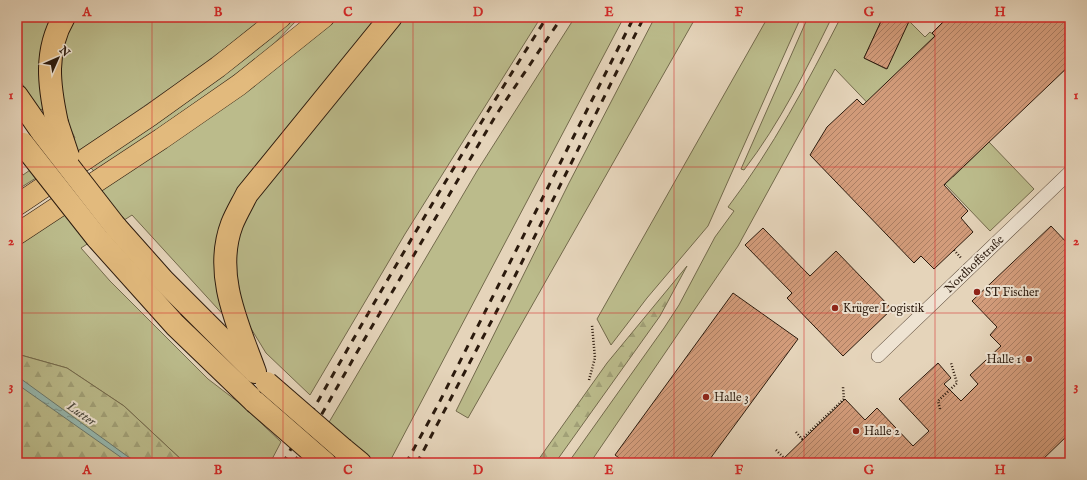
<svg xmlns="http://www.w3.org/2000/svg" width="1087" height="480" font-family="'IM FELL English',serif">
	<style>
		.grass { fill: #bbbb8b; stroke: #736a4c }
		.forest { fill: url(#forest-firs); stroke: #736a4c }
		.water { fill: url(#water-ripples); stroke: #6b796e }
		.building { fill: url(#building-hatch); stroke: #2b1a0d }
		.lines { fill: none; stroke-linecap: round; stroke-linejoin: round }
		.minor-casing { stroke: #5a4838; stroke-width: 14 }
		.primary-casing { stroke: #2b1a0d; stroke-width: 22 }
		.trunk-casing { stroke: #2b1a0d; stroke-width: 24 }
		.path { stroke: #2b1a0d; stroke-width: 2.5; stroke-dasharray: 1 2; stroke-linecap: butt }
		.minor { stroke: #eee3d2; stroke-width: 13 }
		.primary { stroke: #e2ba7d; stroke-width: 21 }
		.trunk { stroke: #e2ba7d; stroke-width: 22 }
		.rail { stroke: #2b1a0d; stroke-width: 3; stroke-dasharray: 7 7; stroke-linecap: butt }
		.trunk-bridge-casing { stroke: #2b1a0d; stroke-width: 24; stroke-linecap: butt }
		.trunk-bridge { stroke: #e2ba7d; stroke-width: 22 }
		.grid { fill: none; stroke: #d62828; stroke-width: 1; stroke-opacity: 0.55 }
		.poi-dot { fill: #8f2418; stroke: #eee3d2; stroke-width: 1.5 }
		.labels { text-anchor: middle; stroke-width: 4; stroke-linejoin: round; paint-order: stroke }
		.street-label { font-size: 12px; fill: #2b1a0d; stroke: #eee3d2 }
		.poi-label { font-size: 12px; fill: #2b1a0d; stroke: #eee3d2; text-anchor: start }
		.water-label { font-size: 13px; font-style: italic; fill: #4b493e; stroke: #eee3d2 }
		.neatline { fill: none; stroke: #d62828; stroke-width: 1.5 }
		.grid-label { font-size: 13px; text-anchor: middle; font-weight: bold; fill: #d62828 }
	</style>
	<defs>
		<pattern id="forest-firs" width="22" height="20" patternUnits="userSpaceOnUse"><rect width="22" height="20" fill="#bbbb8b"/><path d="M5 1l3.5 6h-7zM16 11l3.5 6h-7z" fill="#a1a077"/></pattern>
		<pattern id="water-ripples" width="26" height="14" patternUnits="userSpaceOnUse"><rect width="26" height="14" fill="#96b8af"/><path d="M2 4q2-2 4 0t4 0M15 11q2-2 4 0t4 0" fill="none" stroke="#7b958d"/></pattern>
		<pattern id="building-hatch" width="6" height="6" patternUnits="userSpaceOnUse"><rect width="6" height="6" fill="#d39c7b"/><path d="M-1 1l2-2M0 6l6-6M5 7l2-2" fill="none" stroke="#ab7e63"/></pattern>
	</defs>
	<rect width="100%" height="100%" fill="#e5d4ba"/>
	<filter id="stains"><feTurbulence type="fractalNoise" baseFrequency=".005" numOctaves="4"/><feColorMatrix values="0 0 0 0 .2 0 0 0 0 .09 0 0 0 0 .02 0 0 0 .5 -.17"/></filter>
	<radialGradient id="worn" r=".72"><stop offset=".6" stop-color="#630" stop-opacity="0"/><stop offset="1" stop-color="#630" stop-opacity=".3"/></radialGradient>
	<g class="grass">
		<path d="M22,17h35l-14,91 -3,3 -23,-35v-52z"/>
		<path d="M76,17h190c-80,62 -163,119 -249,173v-24l6,9 52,-37 -10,-20 -7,-41 4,-28 5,-17z"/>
		<path d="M337,17h43l-137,169 -15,134 -96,-105 -51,33 29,33 98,98 34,26 39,37 -11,21h-85l-61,-57 -57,-38 -50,-14v-108l143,-95 91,-64z"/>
		<path d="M401,17h140l-136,217 -95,161 -44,-42 -22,-36 -9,-53 4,-30 12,-28z"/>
		<path d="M575,17h49l-235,446h-84l172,-292z"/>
		<path d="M655,17h41l-228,401 -12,-7 113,-228z"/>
		<path d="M768,17h33l-93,209 -61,72 -36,47 -14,-26z"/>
		<path d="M808,17h24c-26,53 -52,106 -88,153l-3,-1z"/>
		<path d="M841,17h42l-19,41 22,11 23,-48 16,16 5,-5 5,4 -61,59 79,82 36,-35 45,47 -44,42 -155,-162 -97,177 -146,214 5,3h-29l96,-135 15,-23 36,-68 19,-26 -6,-4c45,-59 79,-124 113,-190z"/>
		<path d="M295,18l2,2 -33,34 -169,119 -6,-8 176,-122z"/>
	</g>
	<g class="forest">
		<path d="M687,266l-27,50 -105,147h-19l71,-100z"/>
		<path d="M17,354l50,14 57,38 61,57h-168z"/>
	</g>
	<path class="water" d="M17,376l110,80 11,7h-9l-112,-79z"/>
	<g class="building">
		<path d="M883,17h28l-24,52 -23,-11z"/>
		<path d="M948,17h122v48l-126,120 24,26 -7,7 12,14 -39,37 -13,-13 -7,7 -104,-108 17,-28 30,-28 6,6 72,-69 -3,-3z"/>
		<path d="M1051,226l19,20v187l-31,30h-260l66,-64 20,21 12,-12 36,38 16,-15 -30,-32 39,-36 13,15 -7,6 17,17 17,-17 -8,-9 31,-29 -11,-11 7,-8 -25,-26z"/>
		<path d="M763,228l47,48 26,-25 56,58 -49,47 -56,-58 5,-5 -47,-48z"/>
		<path d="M733,293l65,46 -91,124h-81l-11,-8z"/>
	</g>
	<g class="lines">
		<g class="minor-casing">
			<path id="minor" d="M878,356l192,-184"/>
		</g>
		<g class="primary-casing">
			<g id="primary">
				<path d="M17,205l134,-90 67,-48 63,-50"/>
				<path d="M17,234l144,-95 78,-54 85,-68"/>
			</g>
		</g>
		<g class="trunk-casing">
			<g id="trunk">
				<path d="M17,96l25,36"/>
				<path d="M57,123c-8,-37 -13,-72 7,-106"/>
				<path d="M115,226l48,54 88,88"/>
				<path d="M97,238l78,87 80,77"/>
				<path d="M255,372c-17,-47 -42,-98 -23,-148 4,-10 10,-20 15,-30l144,-177"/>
				<path d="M343,449l17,14"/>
			</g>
		</g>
		<g class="path">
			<path d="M954,250l8,9"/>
			<path d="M589,380l6,-22 -3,-33"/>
			<path d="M940,409l-2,-8 19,-18 -6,-20"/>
			<path d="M796,432l6,7 42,-40 -1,-12"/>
			<path d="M776,450l8,8"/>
		</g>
		<use href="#minor" class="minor"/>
		<use href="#primary" class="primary"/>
		<use href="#trunk" class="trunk"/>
		<g class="rail">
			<path d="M283,463c85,-151 171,-300 264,-446"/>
			<path d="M294,463l70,-123 132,-225 66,-98"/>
			<path d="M406,463l33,-60 195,-386"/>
			<path d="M417,463l95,-181 132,-265"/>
		</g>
		<g class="trunk-bridge-casing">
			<g id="trunk-bridge">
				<path d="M57,123l11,33"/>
				<path d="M42,132l73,94"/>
				<path d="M23,144l74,94"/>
				<path d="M267,383l76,66"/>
				<path d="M255,402l70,61"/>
			</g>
		</g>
		<use href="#trunk-bridge" class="trunk-bridge"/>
	</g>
	<path class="grid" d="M152,17v446M283,17v446M413,17v446M544,17v446M674,17v446M804,17v446M935,17v446M17,167h1053M17,313h1053"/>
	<g class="poi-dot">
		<circle cx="977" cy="292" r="4"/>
		<circle cx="835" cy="308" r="4"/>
		<circle cx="1029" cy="359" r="4"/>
		<circle cx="706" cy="397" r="4"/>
		<circle cx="856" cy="431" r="4"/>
	</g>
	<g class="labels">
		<g class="street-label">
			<text transform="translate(974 264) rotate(-44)" y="4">Nordhoffstraße</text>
		</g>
		<g class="poi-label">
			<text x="985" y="296">ST Fischer</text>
			<text x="843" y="312">Krüger Logistik</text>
			<text x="1021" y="363" text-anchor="end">Halle 1</text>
			<text x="714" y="401">Halle 3</text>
			<text x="864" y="435">Halle 2</text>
		</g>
		<g class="water-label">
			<text transform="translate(82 413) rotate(35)" y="5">Lutter</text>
		</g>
	</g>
	<rect width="1087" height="480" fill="none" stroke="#e5d4ba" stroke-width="44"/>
	<g transform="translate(58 58) rotate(45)" stroke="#eee3d2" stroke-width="3" paint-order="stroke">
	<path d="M0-3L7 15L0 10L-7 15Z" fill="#2b1a0d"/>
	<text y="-6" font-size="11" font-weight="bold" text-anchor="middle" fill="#2b1a0d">N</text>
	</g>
	<rect x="22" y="22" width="1043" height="436" class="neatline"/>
	<g class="grid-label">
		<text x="87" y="16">A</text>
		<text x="218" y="16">B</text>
		<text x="348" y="16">C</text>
		<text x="478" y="16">D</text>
		<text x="609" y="16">E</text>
		<text x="739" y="16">F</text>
		<text x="869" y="16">G</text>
		<text x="1000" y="16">H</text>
		<text x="11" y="99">1</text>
		<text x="1076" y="99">1</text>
		<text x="11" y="245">2</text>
		<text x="1076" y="245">2</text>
		<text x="11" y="390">3</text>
		<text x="1076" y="390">3</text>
		<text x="87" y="474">A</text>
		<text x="218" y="474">B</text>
		<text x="348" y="474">C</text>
		<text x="478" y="474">D</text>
		<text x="609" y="474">E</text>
		<text x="739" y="474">F</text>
		<text x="869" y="474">G</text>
		<text x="1000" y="474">H</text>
	</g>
	<rect width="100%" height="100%" filter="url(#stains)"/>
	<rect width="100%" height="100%" fill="url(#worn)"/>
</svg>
